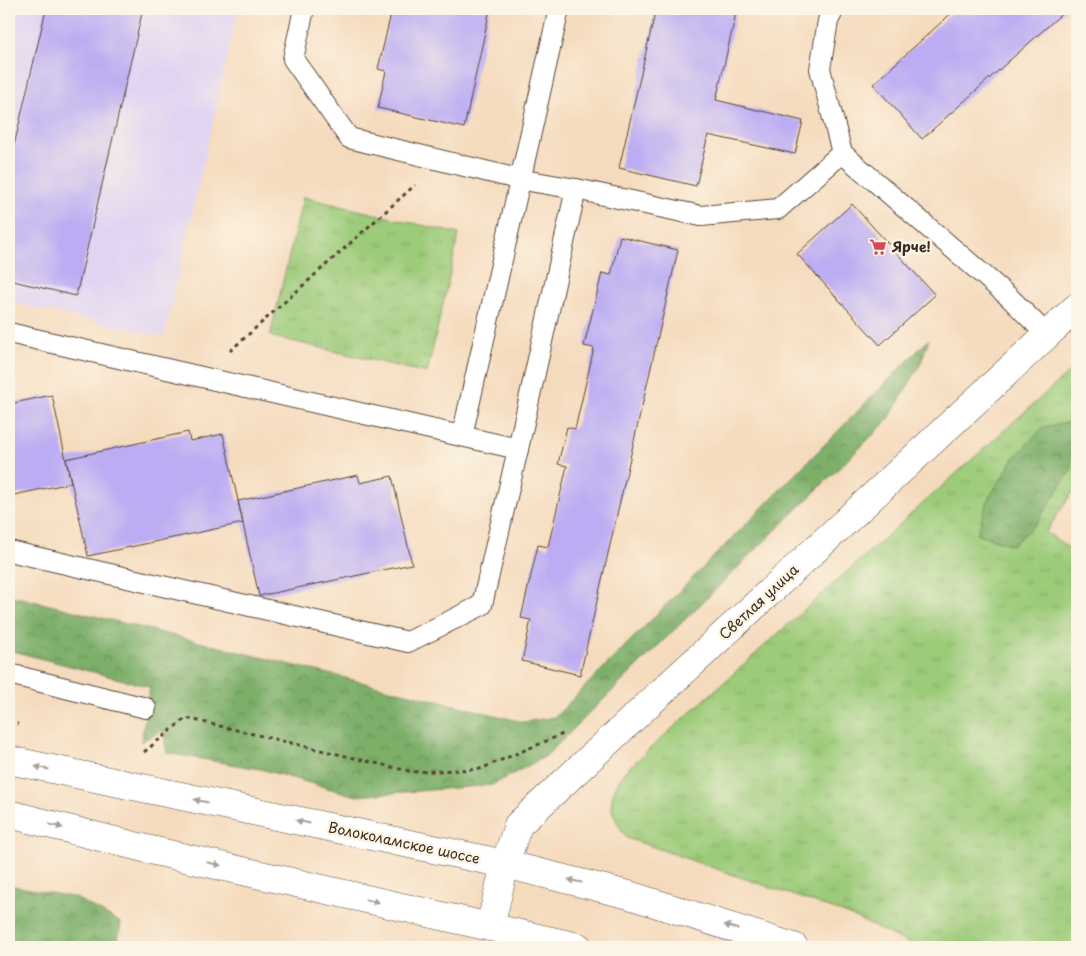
<svg xmlns="http://www.w3.org/2000/svg" width="1086" height="956" font-family="'Playpen Sans',sans-serif">
	<style>
		.built { fill: #e1d4f3 }
		.grass { fill: url(#grass-tufts); stroke: #6c7a4c }
		.forest { fill: url(#forest-crowns); stroke: #5c6c44 }
		.building { fill: #bbacf3 }
		.lines { fill: none; stroke-linecap: round; stroke-linejoin: round }
		.service-casing { stroke: #574536; stroke-width: 22 }
		.tertiary-casing { stroke: #574536; stroke-width: 29 }
		.primary-casing { stroke: #574536; stroke-width: 29 }
		.path { stroke: #574536; stroke-width: 3; stroke-dasharray: 4 4; stroke-linecap: butt }
		.service { stroke: #fff; stroke-width: 20 }
		.tertiary { stroke: #fff; stroke-width: 28 }
		.primary { stroke: #fff; stroke-width: 28 }
		.oneway { fill: #a79f9a }
		.labels { text-anchor: middle; stroke-width: 5; stroke-linejoin: round; paint-order: stroke }
		.poi-label { font-size: 14px; font-weight: bold; fill: #3b2a1e; stroke: #fcf5e5; text-anchor: start }
		.street-label { font-size: 14px; fill: #3b2a1e; stroke: #fcf5e5 }
	</style>
	<defs>
		<pattern id="grass-tufts" width="24" height="20" patternUnits="userSpaceOnUse" patternTransform="scale(1.25)"><rect width="24" height="20" fill="#9ccb79"/><path d="M3 7l-1-3M5 7V3M7 7l1-3M15 17l-1-3M17 17v-4M19 17l1-3" fill="none" stroke="#87ae68"/></pattern>
		<pattern id="forest-crowns" width="20" height="18" patternUnits="userSpaceOnUse" patternTransform="scale(1.25)"><rect width="20" height="18" fill="#7daf69"/><path d="M2 6a3 3 0 1 1 6 0M12 15a3 3 0 1 1 6 0" fill="none" stroke="#688f56"/></pattern>
	</defs>
	<rect width="100%" height="100%" fill="#fcf5e5"/>
	<filter id="ink" filterUnits="userSpaceOnUse"><feTurbulence type="fractalNoise" baseFrequency=".02" numOctaves="2"/><feDisplacementMap in="SourceGraphic" scale="10" xChannelSelector="R" yChannelSelector="G"/><feConvolveMatrix kernelMatrix="1 2 1 2 8 2 1 2 1" color-interpolation-filters="sRGB"/></filter>
	<filter id="wash" filterUnits="userSpaceOnUse"><feTurbulence type="fractalNoise" baseFrequency=".0096" numOctaves="4" result="noise"/><feDisplacementMap in="SourceGraphic" scale="20" xChannelSelector="R" yChannelSelector="G"/><feGaussianBlur stdDeviation="1.12" result="paint"/><feColorMatrix in="noise" values="0 0 0 0 0 0 0 0 0 0 0 0 0 0 0 0 0 1.4 0 .05"/><feComposite in="paint" operator="in"/></filter>
	<g filter="url(#wash)">
		<rect width="100%" height="100%" fill="#f5dbbe"/>
		<path class="built" d="M9,9h229l-74,328 -155,-35z"/>
		<g class="grass">
			<path d="M303,197l156,37 -32,139 -157,-37z"/>
			<path d="M1077,365v121l-31,46 31,22v393h-160l-70,-33 -220,-76c-19,-28 -21,-36 -3,-66z"/>
		</g>
		<g class="forest">
			<path d="M929,339l-9,26 -32,55 -342,336 -54,29 -136,11 -96,-27 -93,-16 -4,-23 -22,12 9,-55 -141,-37v-55l514,127 32,-5z"/>
			<path d="M1074,421l-3,49 -35,54 -24,21 -35,-11 11,-35 27,-42 28,-30z"/>
			<path d="M9,885l67,13 45,25 -4,24h-108z"/>
		</g>
		<g id="blocks">
			<g class="building">
				<path d="M46,9h97l-67,287 -67,-16v-113z"/>
				<path d="M392,9h98l-26,119 -86,-20 8,-37 -8,-2z"/>
				<path d="M656,9h81l-21,91 87,21 -8,33 -87,-19 -12,51 -77,-18z"/>
				<path d="M956,9h111l-145,130 -49,-55z"/>
				<path d="M852,204l83,91 -55,50 -83,-91z"/>
				<path d="M620,236l58,14 -98,425 -58,-14 9,-41 -10,-2 17,-73 10,2 19,-81 -9,-2 9,-37 8,2 19,-81 -10,-2 18,-73 9,2z"/>
				<path d="M52,395l19,88 -62,13v-92z"/>
				<path d="M188,432l2,9 33,-7 20,89 -155,33 -22,-97z"/>
				<path d="M358,475l2,8 32,-7 20,88 -153,32 -21,-95z"/>
			</g>
		</g>
	</g>
	<g filter="url(#ink)">
		<use href="#blocks" fill-opacity="0" stroke="#574536" stroke-width="1"/>
		<g class="lines">
			<g class="service-casing">
				<g id="service">
					<path d="M304,9l-11,50 56,79 169,41 58,10"/>
					<path d="M834,9l-6,12 -8,48 22,84"/>
					<path d="M9,333l509,116 58,-260 125,27 77,-7 64,-56 167,144 38,38"/>
					<path d="M462,436l97,-427"/>
					<path d="M9,551l399,91 74,-37 36,-156"/>
					<path d="M9,674l137,34"/>
				</g>
			</g>
			<g class="tertiary-casing">
				<path id="tertiary" d="M490,927l15,-63 13,-39 559,-518"/>
			</g>
			<g class="primary-casing">
				<g id="primary">
					<path d="M9,760l496,104 124,31 165,52"/>
					<path d="M9,814l146,37 423,96"/>
				</g>
			</g>
			<g class="path">
				<path d="M230,351l185,-166"/>
				<path d="M9,722l9,2"/>
				<path d="M144,752l42,-34 227,54 67,-3 83,-35"/>
			</g>
			<use href="#service" class="service"/>
			<use href="#tertiary" class="tertiary"/>
			<use href="#primary" class="primary"/>
		</g>
		<defs><path id="oneway-solid" d="M-6-.8H1V-3.2L6.5 0L1 3.2V.8H-6Z" transform="scale(1.25)"/></defs>
		<g class="oneway">
			<use href="#oneway-solid" transform="translate(42 768) rotate(-168)"/>
			<use href="#oneway-solid" transform="translate(201 801) rotate(-168)"/>
			<use href="#oneway-solid" transform="translate(303 822) rotate(-168)"/>
			<use href="#oneway-solid" transform="translate(56 826) rotate(14)"/>
			<use href="#oneway-solid" transform="translate(214 864) rotate(13)"/>
			<use href="#oneway-solid" transform="translate(575 881) rotate(-166)"/>
			<use href="#oneway-solid" transform="translate(372 901) rotate(13)"/>
			<use href="#oneway-solid" transform="translate(731 927) rotate(-163)"/>
		</g>
	</g>
	<defs>
		<g id="supermarket-bare" transform="scale(1.35)"><path d="M-6-5.5h2.5l.6 2H6L4.5 2H-2.5L-4.4-4H-6ZM-1.5 3.2a1.3 1.3 0 1 0 .1 0ZM3 3.2a1.3 1.3 0 1 0 .1 0Z" fill="#d1495b" stroke="#fcf5e5" stroke-width="2.5" paint-order="stroke"/></g>
	</defs>
	<g fill-rule="evenodd">
		<use href="#supermarket-bare" x="878" y="247"/>
	</g>
	<g class="labels">
		<g class="poi-label">
			<text x="892" y="252">Ярче!</text>
		</g>
		<g class="street-label">
			<text transform="translate(759 602) rotate(-43)" y="5">Светлая улица</text>
			<text transform="translate(404 843) rotate(12)" y="5">Волоколамское шоссе</text>
		</g>
	</g>
	<rect width="1086" height="956" fill="none" stroke="#fcf5e5" stroke-width="30"/>
</svg>
